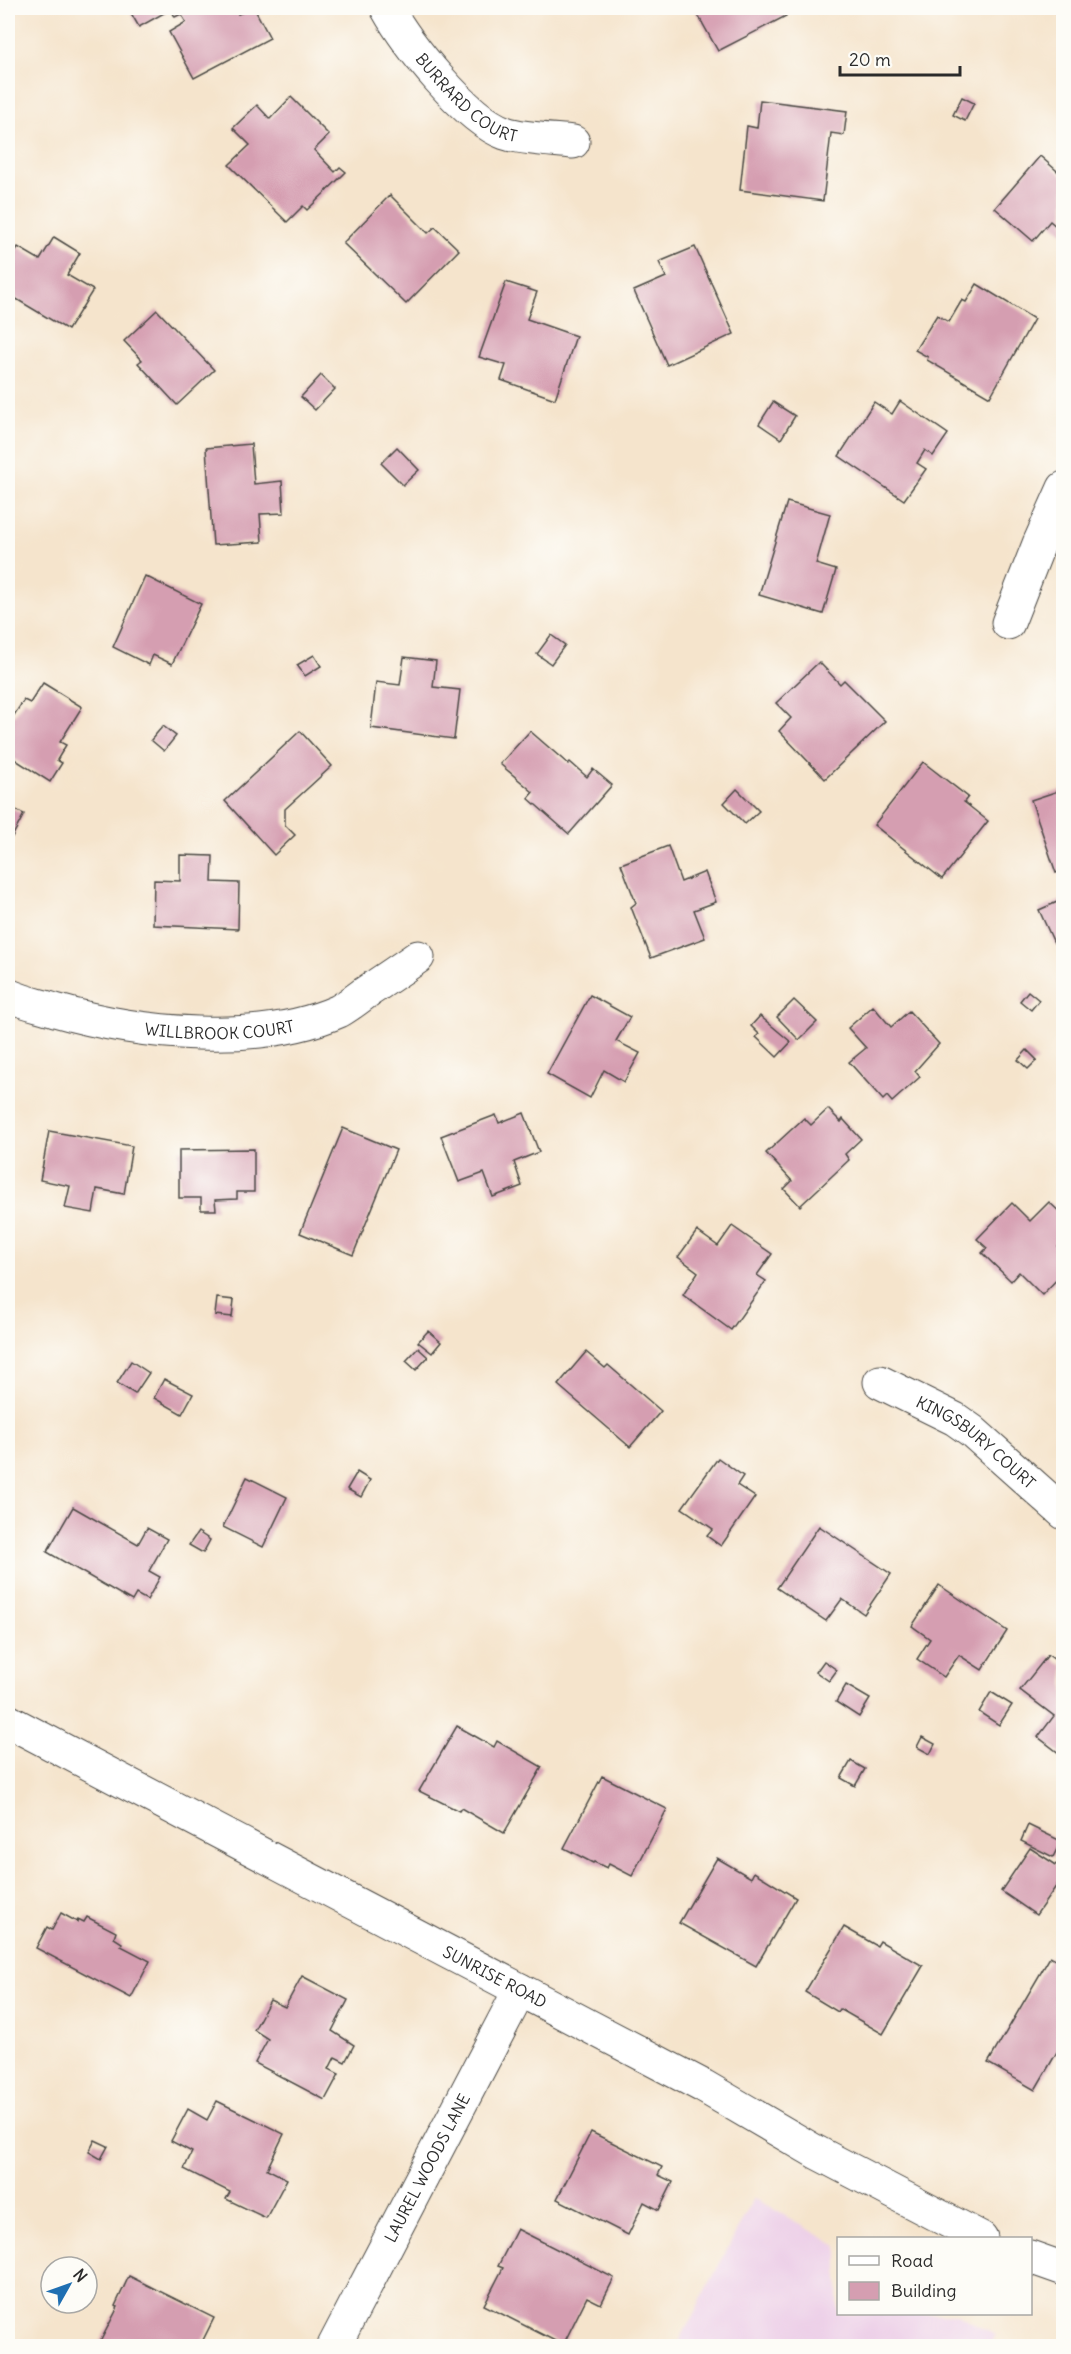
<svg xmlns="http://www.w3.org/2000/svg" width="1071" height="2354" font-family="Delius,sans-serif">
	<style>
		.built { fill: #edd0e8 }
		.building { fill: #d59eb1 }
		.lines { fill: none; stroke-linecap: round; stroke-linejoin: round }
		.minor-casing { stroke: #494743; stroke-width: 35 }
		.minor { stroke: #fff; stroke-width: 33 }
		.labels { text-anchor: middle; stroke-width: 4.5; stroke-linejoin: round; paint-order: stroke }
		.street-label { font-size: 16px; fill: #2b2b2b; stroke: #fdfcf7 }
	</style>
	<rect width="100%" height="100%" fill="#fdfcf7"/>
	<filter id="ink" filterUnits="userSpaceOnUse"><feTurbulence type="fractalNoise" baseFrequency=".0167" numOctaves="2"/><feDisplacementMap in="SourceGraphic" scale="12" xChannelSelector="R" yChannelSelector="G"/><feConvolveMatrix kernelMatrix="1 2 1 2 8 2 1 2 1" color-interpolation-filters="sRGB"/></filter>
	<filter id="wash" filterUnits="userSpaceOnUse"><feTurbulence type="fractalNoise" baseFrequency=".008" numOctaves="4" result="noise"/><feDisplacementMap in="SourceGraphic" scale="24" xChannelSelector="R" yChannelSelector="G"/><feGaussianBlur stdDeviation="1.35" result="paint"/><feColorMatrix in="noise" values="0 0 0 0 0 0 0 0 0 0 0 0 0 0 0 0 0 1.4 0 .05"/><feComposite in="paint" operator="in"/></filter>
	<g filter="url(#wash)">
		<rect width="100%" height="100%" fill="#f5e4cc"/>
		<path class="built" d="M754,2198l84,48v68h119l39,21 -6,11h-313z"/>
		<g id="blocks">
			<g class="building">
				<path d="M128,8h106l4,6 16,-6 16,30 -76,40 -25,-46 17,-10 -5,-8 -6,3 -4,-8 -32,18z"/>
				<path d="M694,8h88l4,8 -68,35z"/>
				<path d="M1052,8h12v11z"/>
				<path d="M291,97l38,38 -15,15 21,22 5,-5 6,5 -39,38 -4,-4 -16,16 -58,-57 21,-20 -17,-17 24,-23 13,14z"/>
				<path d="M962,97l12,6 -9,18 -12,-6z"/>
				<path d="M760,100l87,11 -3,24 -13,-2 -8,68 -83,-11 7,-64 10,2z"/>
				<path d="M1040,156l24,21v56l-14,-12 -17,20 -38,-33z"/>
				<path d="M390,195l38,38 7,-6 24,23 -53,54 -63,-61z"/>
				<path d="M54,237l26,16 -13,22 26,15 -25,40 -60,-36v-29l10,-18 22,13z"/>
				<path d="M695,247l39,87 -67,31 -33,-74 32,-14 -7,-15z"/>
				<path d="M506,282l31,10 -10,27 49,17 -21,63 -54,-19 5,-15 -27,-8z"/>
				<path d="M977,284l57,35 -44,78 -63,-37 1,-3 -13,-7 22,-35 12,7 13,-22 4,2z"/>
				<path d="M157,310l57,60 -37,35 -39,-42 4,-3 -18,-19z"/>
				<path d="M321,375l14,14 -20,21 -14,-13z"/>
				<path d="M900,401l48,33 -15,22 -8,-6 -8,13 9,6 -22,31 -65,-44 35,-54 18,12z"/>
				<path d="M773,402l22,14 -14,23 -22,-15z"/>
				<path d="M251,444l3,40 28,-3 2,32 -24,1 2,28 -49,3 -7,-97z"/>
				<path d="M397,447l22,23 -16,15 -22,-22z"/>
				<path d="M787,502l43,12 -14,50 20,6 -13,44 -64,-19z"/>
				<path d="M145,576l56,28 -29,60 -19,-9 -4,10 -36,-18z"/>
				<path d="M551,635l14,10 -14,19 -14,-10z"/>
				<path d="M314,655l7,11 -16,10 -8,-11z"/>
				<path d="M404,657l32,4 -3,26 27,3 -6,49 -83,-11 5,-46 24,3z"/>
				<path d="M819,662l21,22 4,-4 41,41 -60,58 -46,-48 12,-13 -15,-15z"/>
				<path d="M43,683l39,24 -22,35 6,3 -9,15 5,3 -12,19 -42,-27v-34l4,-7 2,1 10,-15 6,3z"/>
				<path d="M163,726l13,10 -12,15 -13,-11z"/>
				<path d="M300,731l32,35 -47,43v16l10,10 -21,20 -49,-54z"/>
				<path d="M530,731l38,33 2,-2 17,15 6,-8 19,16 -43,49 -41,-36 5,-6 -33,-28z"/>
				<path d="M923,762l45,35 -4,5 24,19 -46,58 -68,-54z"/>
				<path d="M737,789l22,22 -14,13 -21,-21z"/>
				<path d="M1064,789v81l-8,3 -25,-73z"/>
				<path d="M8,806l16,8 -12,23 -4,-2z"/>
				<path d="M668,846l13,36 24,-10 11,30 -22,8 11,28 -54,20 -20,-51 5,-4 -15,-39z"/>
				<path d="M180,855l33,1 -1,26 27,1 -1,46 -85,-4 1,-45 26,1z"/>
				<path d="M1064,899v42l-9,4 -16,-35z"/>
				<path d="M1028,991l11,9 -8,10 -11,-9z"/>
				<path d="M590,995l40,22 -14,24 24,12 -16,29 -20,-12 -14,28 -43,-24z"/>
				<path d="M794,1000l23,22 -18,18 -22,-23z"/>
				<path d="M873,1006l18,21 18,-16 30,33 -24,27 5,6 -28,25 -5,-6 -4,4 -34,-38 17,-14 -18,-20z"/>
				<path d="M760,1016l31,26 -14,15 -21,-20 3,-3 -8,-8z"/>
				<path d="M1027,1050l10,10 -9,9 -10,-9z"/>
				<path d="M828,1109l13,13 2,-3 18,20 -16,15 4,6 -49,46 -16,-17 8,-8 -26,-28 38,-35 7,7z"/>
				<path d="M524,1113l15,39 -25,10 8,24 -29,11 -9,-24 -25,9 -18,-46 55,-21 3,8z"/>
				<path d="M343,1128l53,22 -43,105 -53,-22z"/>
				<path d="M49,1131l83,15 -8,48 -27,-5 -4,24 -28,-5 5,-22 -30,-6z"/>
				<path d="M254,1149v43h-17v7l-22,1 1,10h-15v-12h-22v-48z"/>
				<path d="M1049,1202l15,14v26l-6,5 6,5v20l-22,23 -23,-23 -8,9 -29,-28 5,-5 -10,-9 35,-36 18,18z"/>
				<path d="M732,1226l40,28 -15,21 9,6 -35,49 -48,-35 15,-23 -20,-15 19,-26 21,15z"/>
				<path d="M217,1298l17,2 -2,17 -17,-2z"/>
				<path d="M428,1331l13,11 -9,11 -14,-11z"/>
				<path d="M418,1348l10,9 -12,13 -10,-9z"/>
				<path d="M586,1352l19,16 3,-3 53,46 -31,36 -72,-62z"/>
				<path d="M131,1361l18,12 -14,21 -18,-11z"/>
				<path d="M164,1379l29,15 -11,20 -28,-16z"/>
				<path d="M718,1458l25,18 -6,9 18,12 -34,49 -14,-10 6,-7 -31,-21z"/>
				<path d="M357,1472l13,8 -9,17 -14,-8z"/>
				<path d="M247,1477l40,20 -24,50 -40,-20z"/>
				<path d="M73,1507l65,37 9,-16 20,11 -18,32 11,6 -13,23 -11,-6 -4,7 -85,-49z"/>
				<path d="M819,1526l72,48 -27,40 -22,-15 -16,22 -49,-33z"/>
				<path d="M198,1532l12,8 -7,13 -14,-8z"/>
				<path d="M939,1585l68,46 -25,39 -23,-15 -15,22 -27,-18 13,-20 -18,-13z"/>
				<path d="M1048,1655l16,11v91l-26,-20 16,-21 -34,-26z"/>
				<path d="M824,1661l13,9 -8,11 -13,-9z"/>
				<path d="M846,1685l24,14 -11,18 -23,-15z"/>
				<path d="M991,1692l21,13 -13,20 -20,-13z"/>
				<path d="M457,1726l37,21 3,-6 45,26 -38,66 -43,-25 -2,3 -40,-20z"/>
				<path d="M922,1737l13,7 -5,10 -13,-7z"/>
				<path d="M851,1761l14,8 -10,17 -14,-8z"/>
				<path d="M602,1776l65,33 -35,67 -23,-12 -2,4 -13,-6 -1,1 -29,-15z"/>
				<path d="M1028,1825l33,16 -8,16 -32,-16z"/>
				<path d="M1030,1848l34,22v5l-28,40 -35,-24z"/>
				<path d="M717,1858l34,20 3,-6 42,26 -40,68 -77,-43z"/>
				<path d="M61,1913l16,9 1,-3 6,3 3,-5 29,15 -2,6 8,5 -1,3 29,15 -19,37 -95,-50 11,-21 5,3z"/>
				<path d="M844,1927l33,19 3,-5 43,25 -40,68 -43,-25 -2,3 -33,-20z"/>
				<path d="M1050,1957l14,8v75l-29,50 -47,-27z"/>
				<path d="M302,1976l46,24 -16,31 22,14 -9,17 -10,-5 -6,12 10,5 -14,26 -70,-37 13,-24 -14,-9 16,-30 15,7z"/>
				<path d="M217,2101l67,33 -17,35 20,10 -21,39 -40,-19 4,-7 -46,-23 8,-17 -21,-11 17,-32 19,11z"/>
				<path d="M591,2132l71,35 -4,8 15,7 -14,28 -15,-8 -16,33 -71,-36z"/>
				<path d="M95,2140l13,6 -7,13 -12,-7z"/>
				<path d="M517,2229l97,49 -13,26 -14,-7 -24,48 -79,-40 19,-37 -5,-2z"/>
				<path d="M129,2276l85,42 -14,28h-102l20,-39 -3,-1z"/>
			</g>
		</g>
	</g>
	<g filter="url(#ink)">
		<use href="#blocks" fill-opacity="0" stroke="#494743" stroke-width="1.5"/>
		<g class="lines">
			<g class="minor-casing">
				<g id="minor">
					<path id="s1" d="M387,8c20,36 79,111 118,125 17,6 50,7 68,9"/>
					<path d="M1008,623l31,-79 25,-56"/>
					<path id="s2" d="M8,995c15,7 31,10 47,15 83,24 203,37 284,1 9,-5 18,-12 26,-18 18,-12 36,-24 53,-36"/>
					<path id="s3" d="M880,1382l75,37 17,12 92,82"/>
					<path id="s4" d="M8,1721l695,365 113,66 165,86"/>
					<path d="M1030,2257l34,12"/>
					<path id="s5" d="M334,2346l186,-356"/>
				</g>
			</g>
			<use href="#minor" class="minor"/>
		</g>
	</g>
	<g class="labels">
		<g class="street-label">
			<text dy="6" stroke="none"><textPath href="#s1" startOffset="122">BURRARD COURT</textPath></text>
			<text dy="6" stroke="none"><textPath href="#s2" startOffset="216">WILLBROOK COURT</textPath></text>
			<text dy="6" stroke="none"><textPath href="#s3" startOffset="114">KINGSBURY COURT</textPath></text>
			<text dy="6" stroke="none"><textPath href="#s4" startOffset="550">SUNRISE ROAD</textPath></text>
			<text dy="6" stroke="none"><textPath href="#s5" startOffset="201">LAUREL WOODS LANE</textPath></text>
		</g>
	</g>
	<rect width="1071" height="2354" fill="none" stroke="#fdfcf7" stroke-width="30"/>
	<rect x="837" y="2237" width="195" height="78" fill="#fdfcf7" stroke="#a9a8a5" stroke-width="1.5"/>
	<rect x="849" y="2256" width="30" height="9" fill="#ffffff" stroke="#a9a8a5" stroke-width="1.5"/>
	<text x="891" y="2267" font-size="18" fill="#2b2b2b">Road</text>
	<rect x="849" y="2282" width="30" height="18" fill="#d59eb1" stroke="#a9a8a5" stroke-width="1.5"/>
	<text x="891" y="2297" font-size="18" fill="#2b2b2b">Building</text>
	<g transform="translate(69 2285) rotate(50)"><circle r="28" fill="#fdfcf7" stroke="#a9a8a5" stroke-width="1.5"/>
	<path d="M0-4.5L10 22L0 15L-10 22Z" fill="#1f6fb2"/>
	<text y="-9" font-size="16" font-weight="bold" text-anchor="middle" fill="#2b2b2b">N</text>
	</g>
	<path d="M840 66v9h120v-9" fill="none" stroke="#2b2b2b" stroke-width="3"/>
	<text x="849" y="66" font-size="18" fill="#2b2b2b" stroke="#fdfcf7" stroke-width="4.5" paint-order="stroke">20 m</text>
</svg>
